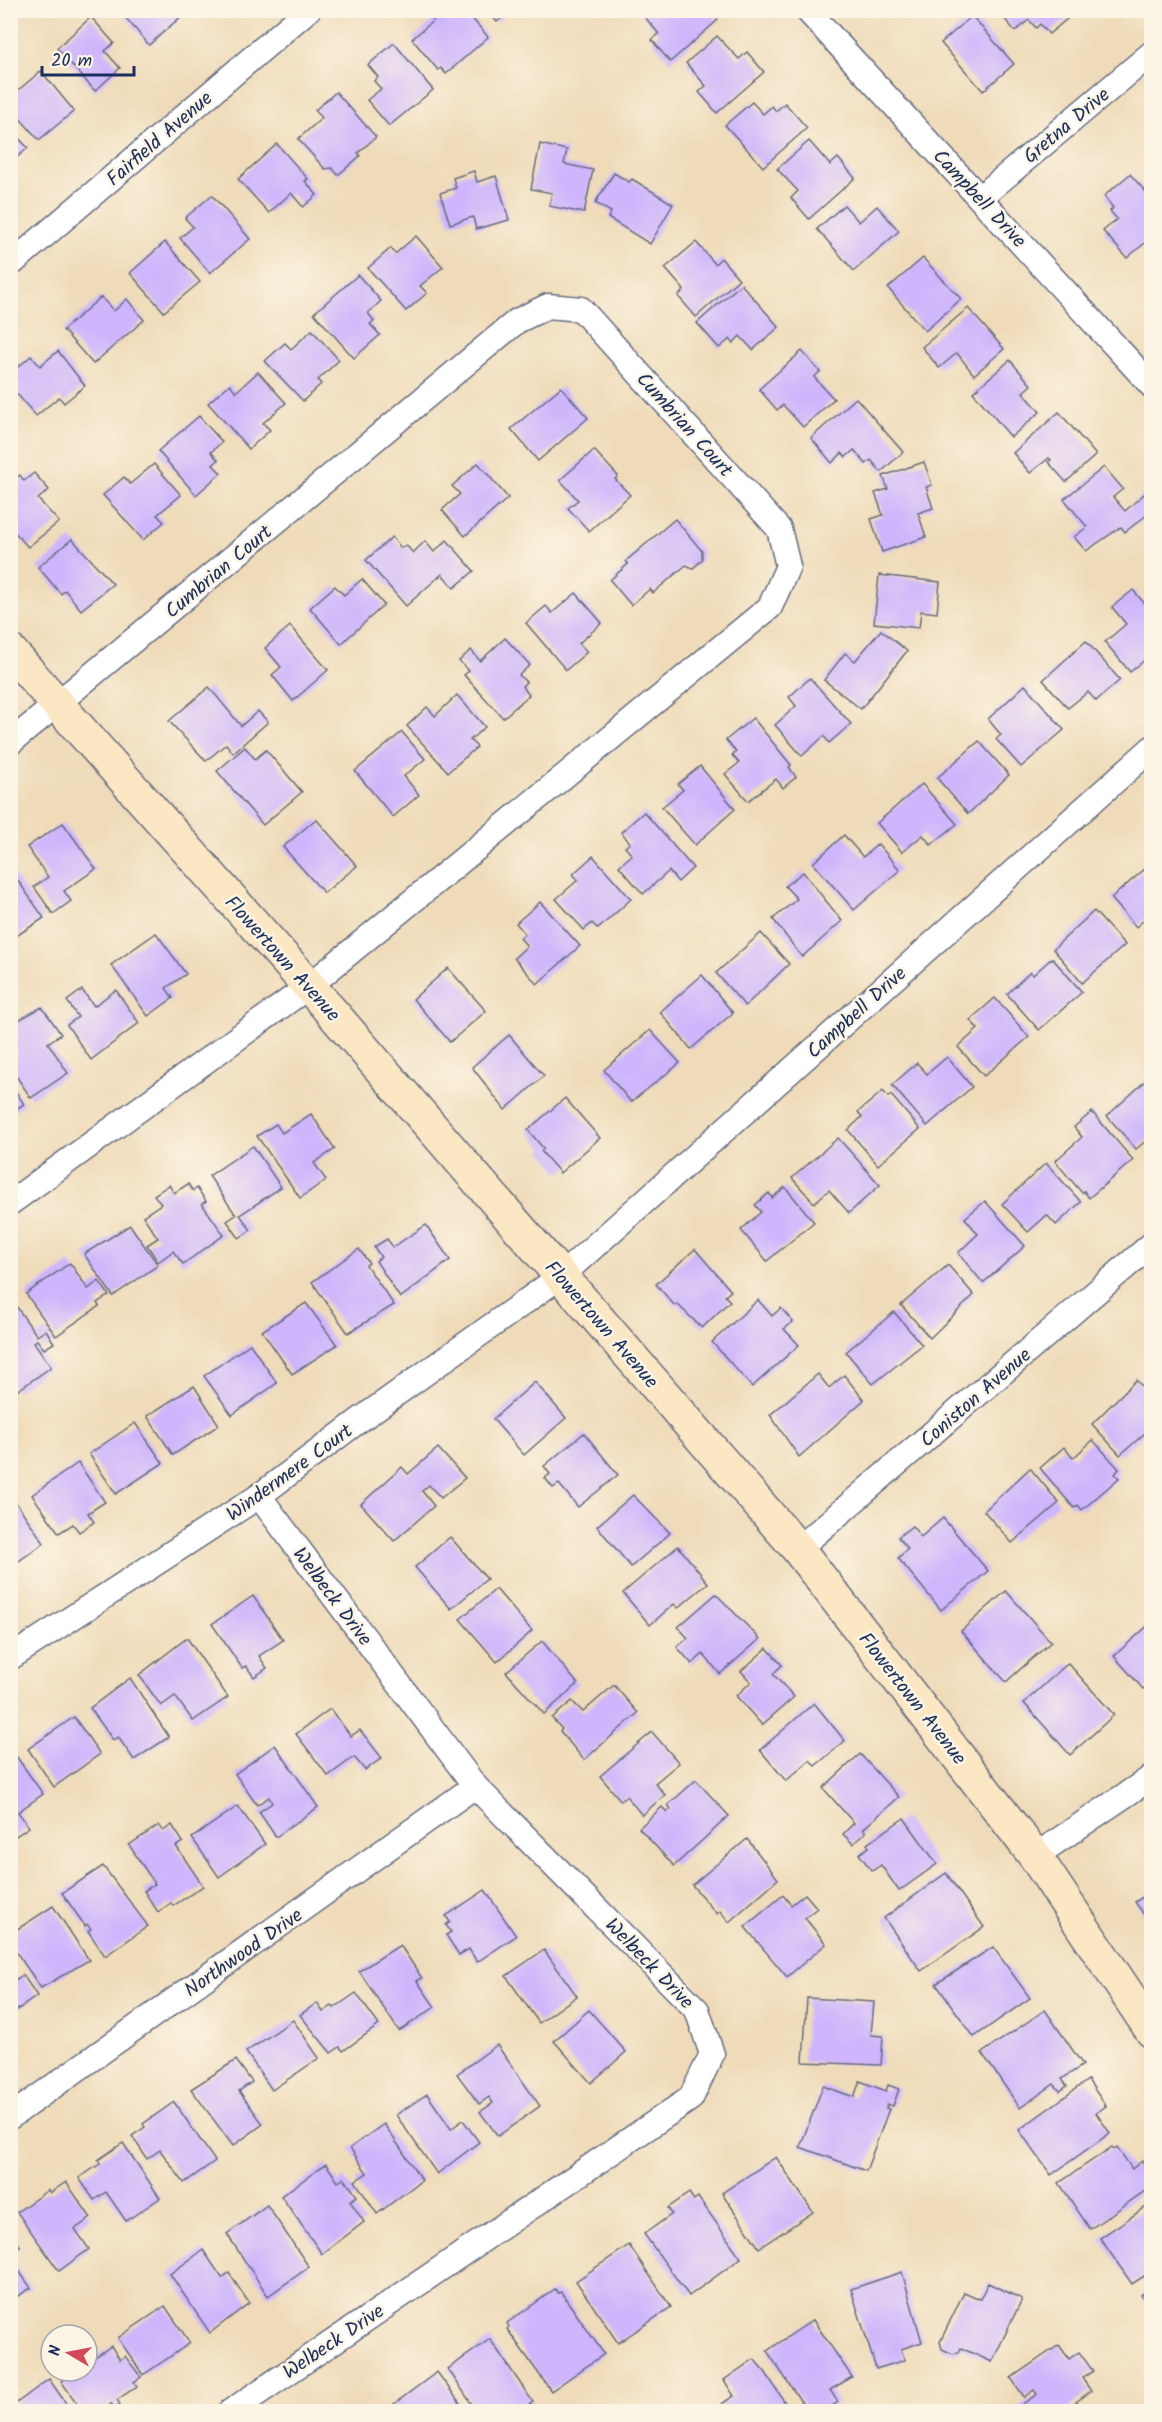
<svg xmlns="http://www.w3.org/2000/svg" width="1162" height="2422" font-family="Kalam,sans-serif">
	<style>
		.building { fill: #ceb5fc }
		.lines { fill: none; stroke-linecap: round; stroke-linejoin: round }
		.street-casing { stroke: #656b7e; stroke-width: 27 }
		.secondary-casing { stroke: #656b7e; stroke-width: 36 }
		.street { stroke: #fff; stroke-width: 24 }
		.secondary { stroke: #fbe7c3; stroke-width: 33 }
		.labels { text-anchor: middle; stroke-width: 5; stroke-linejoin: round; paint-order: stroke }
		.street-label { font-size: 20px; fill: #1b2f5e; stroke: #fcf5e5 }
	</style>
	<rect width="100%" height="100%" fill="#fcf5e5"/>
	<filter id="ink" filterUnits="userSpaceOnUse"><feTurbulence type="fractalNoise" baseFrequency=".0167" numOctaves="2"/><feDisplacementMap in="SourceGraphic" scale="12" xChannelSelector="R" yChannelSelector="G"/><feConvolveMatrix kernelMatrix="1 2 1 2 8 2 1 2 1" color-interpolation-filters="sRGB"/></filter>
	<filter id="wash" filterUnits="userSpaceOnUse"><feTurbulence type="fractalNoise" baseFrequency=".008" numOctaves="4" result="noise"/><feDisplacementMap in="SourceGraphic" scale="24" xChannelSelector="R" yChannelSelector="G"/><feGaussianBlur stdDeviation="1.35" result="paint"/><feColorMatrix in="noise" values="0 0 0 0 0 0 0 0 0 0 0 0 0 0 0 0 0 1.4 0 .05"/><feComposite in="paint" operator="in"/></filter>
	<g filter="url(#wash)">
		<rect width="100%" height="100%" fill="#efdbb9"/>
		<g id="blocks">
			<g class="building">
				<path d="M119,10h64l2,3 -36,32z"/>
				<path d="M431,10h34l23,27 -42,37 -5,-6 -3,2 -26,-31 23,-20 -6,-7z"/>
				<path d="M487,10h23l-13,12z"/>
				<path d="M639,10h70l9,10 -48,42 -18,-22 7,-6z"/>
				<path d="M997,10h75l2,3 -25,21 -9,-10 -4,4 -7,-8 -14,11z"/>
				<path d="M972,16l42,48 -31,27 -42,-48z"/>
				<path d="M91,17l23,26 -9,8 15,17 -25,23 -38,-43z"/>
				<path d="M717,36l22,23 8,-7 17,20 -47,41 -18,-21 7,-6 -20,-23z"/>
				<path d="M394,43l39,47 -44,36 -22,-26 14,-11 -7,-8 4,-4 -10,-12z"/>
				<path d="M41,71l33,40 -35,29 -22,-25 -4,3 -3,-4v-17z"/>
				<path d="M336,92l40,45 -18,16 2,3 -22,19 -6,-7 -7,1 -27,-30 24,-21 -7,-8z"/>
				<path d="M752,102l11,12 9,-8 4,5 9,-8 22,25 -44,39 -38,-42z"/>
				<path d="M10,129l18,19 -18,15z"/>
				<path d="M809,141l21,24 8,-7 17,20 -46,41 -18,-21 7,-7 -21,-22z"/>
				<path d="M277,144l31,35 -3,2 12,14 -14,12 -12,-14 -22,20 -31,-34z"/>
				<path d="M540,144l27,6 -3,14 29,6 -9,43 -35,-7 3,-13 -21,-4z"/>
				<path d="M474,171l3,11 19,-6 13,44 -33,9 -3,-12 -23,7 -10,-31 16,-5 -3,-10z"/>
				<path d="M614,173l15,9 3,-3 41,25 -23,40 -42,-26 3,-6 -16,-9z"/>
				<path d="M1130,174l22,25v38l-25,21 -24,-27 14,-12 -7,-8 3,-3 -9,-12z"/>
				<path d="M212,195l38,44 -40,34 -30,-35 13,-11 -8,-9z"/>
				<path d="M844,205l15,17 18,-16 22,25 -45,40 -37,-42z"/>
				<path d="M416,236l27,31 -23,19 7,7 -21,18 -38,-43 23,-20 4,6z"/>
				<path d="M165,242l35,40 -36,30 -34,-39z"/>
				<path d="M696,242l19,22 6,-6 18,21 -43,38 -18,-21 6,-6 -19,-22z"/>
				<path d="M923,258l38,41 -36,32 -37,-43z"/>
				<path d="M358,275l23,26 -13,12 6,8 -4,3 10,11 -26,23 -40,-45z"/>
				<path d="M741,284l38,43 -26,23 -13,-14 -7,7 -3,-4 -11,9 -22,-25z"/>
				<path d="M101,297l13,14 13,-12 17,21 -51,44 -30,-34z"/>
				<path d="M968,308l36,41 -30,26 -17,-22 -18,15 -17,-21z"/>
				<path d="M312,330l27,30 -21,20 3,4 -18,17 -38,-40 20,-18 6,6z"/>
				<path d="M58,351l27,35 -21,17 -5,-6 -23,19 -26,-30v-12l21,-18 9,10z"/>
				<path d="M802,351l18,21 -6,5 20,22 -31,28 -20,-22 -6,5 -18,-21z"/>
				<path d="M1010,360l21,25 -8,7 17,20 -29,25 -38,-45z"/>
				<path d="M258,372l28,31 -23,20 7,7 -21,19 -41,-46 22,-19 6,8z"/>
				<path d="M561,387l27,31 -50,43 -27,-32z"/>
				<path d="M856,398l47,54 -22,20 -10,-12 -5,4 -12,-14 -8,7 -4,-4 -10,10 -21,-25z"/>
				<path d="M1059,412l37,43 -30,27 -18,-20 3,-2 -2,-2 -19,15 -17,-20z"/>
				<path d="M199,416l23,26 -11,10 7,8 -5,5 8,8 -25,22 -38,-44z"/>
				<path d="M594,450l24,26 -3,3 15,16 -41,36 -21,-23 10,-8 -18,-20z"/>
				<path d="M924,462l8,23 -6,2 7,21 -15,5 8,24 -44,15 -11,-33 12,-4 -8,-22 13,-4 -5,-13z"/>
				<path d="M478,463l30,35 -43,38 -23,-26 18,-16 -8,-8z"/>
				<path d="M154,464l27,31 -24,20 7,7 -21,18 -40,-45 21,-18 6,7z"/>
				<path d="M1104,467l19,22 -10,8 12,14 19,-17 8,9v8l-27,21 -4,-5 -35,24 -12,-14 13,-10 -23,-28z"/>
				<path d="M34,473l15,17 -11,9 21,23 -31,25 -18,-20v-45l10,-7 4,6z"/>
				<path d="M675,519l27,32v9l-9,8 -7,-3 -33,28 -3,-4 -19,16 -21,-25 18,-16 -2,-3z"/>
				<path d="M392,537l9,11 5,-3 7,8 12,-12 9,11 13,-12 27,31 -20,17 -12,-14 -36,32 -40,-46z"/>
				<path d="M72,539l41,45 -32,26 -16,-20 -4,4 -23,-27z"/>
				<path d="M879,575l61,7 -3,31 -16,-2 -2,17 -45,-5z"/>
				<path d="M362,579l22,26 -43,39 -31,-36 25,-22 9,9z"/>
				<path d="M1133,590l19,22v42l-22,18 -25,-30 21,-18 -14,-17z"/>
				<path d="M576,593l26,30 -23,20 8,9 -21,18 -40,-47 20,-17 6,7z"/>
				<path d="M290,626l38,44 -35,31 -21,-26 9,-8 -16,-19z"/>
				<path d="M881,630l26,21 -46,58 -37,-29 21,-27 10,8z"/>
				<path d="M505,638l25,27 -11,10 7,7 -4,4 7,9 -26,23 -39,-43 5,-4 -10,-10 12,-11 9,11z"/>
				<path d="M1086,641l34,39 -24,21 -8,-9 -20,16 -25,-28z"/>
				<path d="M810,678l41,46 -22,19 -5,-7 -22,20 -27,-31 21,-19 -7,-9z"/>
				<path d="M1025,685l39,45 -43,37 -25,-28 5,-4 -13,-16z"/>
				<path d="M209,687l32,39 17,-15 10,11 -35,31 -7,-9 -20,17 -37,-40z"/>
				<path d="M457,695l28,32 -15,13 7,7 -29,25 -41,-46 20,-19 8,9z"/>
				<path d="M753,718l38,47 -2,2 7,10 -13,11 -7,-9 -28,22 -23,-27 14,-11 -7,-8 4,-3 -10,-12z"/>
				<path d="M402,732l23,27 -21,17 15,19 -26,22 -38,-46z"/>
				<path d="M979,741l30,34 -41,39 -31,-36z"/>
				<path d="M245,747l10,12 11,-9 36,42 -39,33 -46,-54z"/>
				<path d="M700,766l35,43 -40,36 -33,-38 21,-17 -5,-6z"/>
				<path d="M922,784l35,40 -26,21 -8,-10 -21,17 -25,-29z"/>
				<path d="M644,812l49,56 -15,14 -9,-11 -26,23 -24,-28 13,-11 -7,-8 5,-4 -9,-11z"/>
				<path d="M316,819l41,47 -33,27 -41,-46z"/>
				<path d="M63,823l33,46 -32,22 7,10 -18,13 -19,-27 14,-10 -21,-30z"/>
				<path d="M844,835l19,22 15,-13 22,26 -46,40 -41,-47z"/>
				<path d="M593,856l38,43 -33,30 -6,-6 -8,7 -28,-31 22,-19 -5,-6z"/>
				<path d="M1152,863v50l-16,14 -25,-29z"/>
				<path d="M10,869l34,49 -34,22z"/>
				<path d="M803,872l39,49 -40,36 -29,-38 24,-20 -12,-13z"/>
				<path d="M540,902l40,44 -43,38 -23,-26 13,-12 -7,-8 5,-4 -9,-11z"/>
				<path d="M1094,911l31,34 -43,38 -29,-34z"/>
				<path d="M156,933l30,41 -20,14 7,10 -25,18 -37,-51z"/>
				<path d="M761,933l28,31 -44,42 -29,-33z"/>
				<path d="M1052,958l30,34 -43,38 -32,-36 23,-22 3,3z"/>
				<path d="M448,968l38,43 -36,31 -37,-43z"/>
				<path d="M702,975l31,38 -42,36 -31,-37z"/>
				<path d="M82,990l12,16 22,-16 23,33 -48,37 -24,-35 11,-8 -11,-16z"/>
				<path d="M995,998l34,39 -45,39 -26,-29 20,-18 -8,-9z"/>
				<path d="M42,1007l19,27 -13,9 20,30 -37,25 -21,-31v-21l5,-3 -5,-6v-12z"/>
				<path d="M650,1030l30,33 -49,39 -27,-32z"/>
				<path d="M509,1035l35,41 -39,34 -33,-43z"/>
				<path d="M947,1057l25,30 -45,39 -35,-41 25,-22 10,11z"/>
				<path d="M1152,1075v61l-16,13 -29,-33z"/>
				<path d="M10,1083l14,21 -14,9z"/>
				<path d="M883,1091l5,6 3,-2 29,34 -42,36 -30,-35 14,-13 -4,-5z"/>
				<path d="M565,1098l35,40 -40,35 -19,-22 3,-2 -16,-19z"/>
				<path d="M1092,1112l41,48 -44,38 -5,-7 -2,2 -27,-32 27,-24 -8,-10z"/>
				<path d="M311,1114l24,35 -21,14 12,17 -26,18 -43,-62 19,-12 6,9z"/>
				<path d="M838,1138l42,47 -31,28 -20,-23 -15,13 -22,-25z"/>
				<path d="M253,1146l28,41 -41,28 11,15 -12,8 -12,-17 9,-6 -27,-39z"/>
				<path d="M1046,1163l35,39 -25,23 -9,-10 -19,17 -26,-28z"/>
				<path d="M188,1184l5,7 4,-3 9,13 -4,3 22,31 -41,29 -10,-13 -15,11 -11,-17 11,-7 -15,-22 18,-12 -7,-9 15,-10 5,8z"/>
				<path d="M785,1187l29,35 -47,39 -26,-31 20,-18 -6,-7 14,-12 3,5z"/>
				<path d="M985,1201l40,45 -42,37 -25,-30 20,-19 -13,-16z"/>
				<path d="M130,1225l28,40 -45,31 -29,-42z"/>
				<path d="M426,1225l24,35 -50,38 -24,-37 5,-4 -7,-10 13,-8 6,8z"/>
				<path d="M359,1249l10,14 -3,2 28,40 -46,28 -36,-51z"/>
				<path d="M695,1249l36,42 -6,5 5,5 -28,27 -25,-24 -2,2 -19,-22z"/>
				<path d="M70,1263l18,26 11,-8 10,14 -12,8 2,3 -43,30 -30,-42z"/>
				<path d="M948,1265l26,30 -44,43 -29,-33z"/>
				<path d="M758,1300l14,16 9,-8 12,14 -9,7 15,16 -47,42 -40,-45z"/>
				<path d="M306,1303l31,42 -45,29 -30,-43z"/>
				<path d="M16,1306l21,30 9,-6 8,13 -10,6 -7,-9 -3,2 17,25 -34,24 -7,-10v-71z"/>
				<path d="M894,1312l28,33 -49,39 -27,-32z"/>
				<path d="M250,1344l27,39 -45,32 -28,-39z"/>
				<path d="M818,1374l11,14 15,-13 20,25 -65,57 -29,-42z"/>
				<path d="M1136,1380l16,17v30l-32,28 -28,-31z"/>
				<path d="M535,1382l31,36 -42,37 -31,-36z"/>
				<path d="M194,1386l25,39 -46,30 -26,-39z"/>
				<path d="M135,1423l28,40 -47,31 -27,-40z"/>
				<path d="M584,1433l34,42 -40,32 -19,-23 -6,4 -8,-10 5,-4 -6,-8z"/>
				<path d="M1093,1440l26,29 -4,5 4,4 -37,32 -4,-5 -4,3 -34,-40 24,-21 9,11z"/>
				<path d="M438,1448l27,30 -24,20 -12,-13 -7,6 12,15 -40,35 -33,-37 41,-37 6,7z"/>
				<path d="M78,1463l27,39 -17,11 6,9 -15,10 -6,-8 -14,9 -27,-38z"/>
				<path d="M1030,1468l29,35 -47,40 -28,-32z"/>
				<path d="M10,1494l34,49 -28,20 -6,-7z"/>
				<path d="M633,1495l37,38 -39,34 -34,-41z"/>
				<path d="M943,1518l45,53 -47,39 -43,-52 10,-9 -10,-12 14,-11 9,11z"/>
				<path d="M450,1537l37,42 -36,30 -36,-42z"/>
				<path d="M678,1546l30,37 -30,25 -4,-4 -24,21 -27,-32z"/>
				<path d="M496,1589l36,42 -35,31 -37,-43z"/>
				<path d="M1006,1591l45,51 -45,40 -45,-51z"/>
				<path d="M716,1594l44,45 -40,35 -17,-20 -11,10 -15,-17 11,-9 -10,-11z"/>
				<path d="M253,1596l30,44 -24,16 8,12 -13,9 -8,-11 -4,2 -30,-44z"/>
				<path d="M1152,1622v60l-9,7 -29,-33z"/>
				<path d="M187,1638l41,59 -35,24 -18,-25 -14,10 -22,-31z"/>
				<path d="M542,1641l36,43 -34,30 -38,-42z"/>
				<path d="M767,1648l15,17 -9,9 21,23 -32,28 -26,-29 15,-14 -10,-11z"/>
				<path d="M1068,1663l46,52 -44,40 -46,-52z"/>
				<path d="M130,1678l39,59 -35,23 -16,-23 -5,3 -23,-32z"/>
				<path d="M614,1685l24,28 -54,47 -24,-29 2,-2 -10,-11 20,-17 11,11z"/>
				<path d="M814,1703l31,38 -30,25 -5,-6 -24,21 -26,-31z"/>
				<path d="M330,1709l21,27 9,-6 22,28 -17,12 -11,-13 -26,19 -32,-42z"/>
				<path d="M74,1717l26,37 -46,33 -26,-38z"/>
				<path d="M652,1732l27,31 -24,20 10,12 -23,20 -16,-19 -5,5 -21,-25z"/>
				<path d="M275,1745l43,62 -42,30 -17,-25 13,-9 -3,-6 -12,8 -22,-31z"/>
				<path d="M860,1754l39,43 -36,32 3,3 -13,12 -10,-10 11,-11 -31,-35z"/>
				<path d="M16,1756l27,38 -25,18 11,15 -19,13v-80z"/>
				<path d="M696,1780l33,36 -55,50 -35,-38 23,-21 5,5 4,-3 -3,-4z"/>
				<path d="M238,1806l27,38 -46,33 -27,-39z"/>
				<path d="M904,1818l33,46 -38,27 -18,-26 -9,6 -13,-17 10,-7 -2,-3z"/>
				<path d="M159,1825l4,6 9,-6 11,17 -7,4 27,40 -30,20 -2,-3 -13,9 -14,-21 11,-7 -26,-39z"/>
				<path d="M747,1839l31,40 -49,43 -9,-11 -3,3 -25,-29z"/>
				<path d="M103,1866l45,60 -43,30 -17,-25 3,-2 -4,-5 -2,2 -23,-33z"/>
				<path d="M946,1873l38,54 -63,44 -37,-53z"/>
				<path d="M485,1890l31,46 -39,26 -8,-13 -10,6 -13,-20 5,-3 -5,-7 4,-3 -4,-6z"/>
				<path d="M1152,1891v35l-17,-24z"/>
				<path d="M805,1894l12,14 -12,10 21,26 -39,33 -42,-50 38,-32 8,10z"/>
				<path d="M53,1906l36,54 -48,28 -31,-45v-9z"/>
				<path d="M400,1945l22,33 -5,3 18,26 -36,24 -40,-60z"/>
				<path d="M993,1947l37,51 -56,39 -38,-53z"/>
				<path d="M544,1950l33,46 -38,27 -33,-47z"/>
				<path d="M23,1975l14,21 -27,19v-32z"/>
				<path d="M356,1993l23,32 -36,26 -3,-4 -9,6 -31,-38 17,-12 6,9 9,-6 2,2z"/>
				<path d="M807,1998l67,4 -3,33 12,1 -2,29 -78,-3z"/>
				<path d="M589,2010l37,42 -35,31 -37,-42z"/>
				<path d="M1045,2010l38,55 -21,14 5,7 -7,5 -6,-7 -34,24 -38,-55z"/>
				<path d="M293,2020l26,38 -47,32 -26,-38z"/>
				<path d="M497,2045l43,61 -42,30 -18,-24 13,-9 -4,-6 -10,7 -22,-30z"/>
				<path d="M236,2060l16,22 -13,9 24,33 -30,22 -42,-57z"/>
				<path d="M1088,2080l18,26 -10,7 14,20 -59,42 -32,-45z"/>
				<path d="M860,2081l26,10 2,-6 11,4 -6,17 -6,-2 -1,4 3,1 -23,62 -66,-24 23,-61 31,11z"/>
				<path d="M427,2094l24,35 12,-9 16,22 -42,32 -41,-59z"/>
				<path d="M174,2102l41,59 -31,22 -24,-33 -13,9 -15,-23 13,-9 -2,-3z"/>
				<path d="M384,2124l38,56 -45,34 -22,-33 12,-8 -17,-25z"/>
				<path d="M123,2143l37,55 -34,23 -20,-29 -12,8 -15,-22 21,-14 -2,-4z"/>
				<path d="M1112,2147l2,2 3,-2 15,22 10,-8 10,14v11l-62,43 -31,-46z"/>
				<path d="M776,2157l37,55 -54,36 -37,-55z"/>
				<path d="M326,2164l12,18 6,-4 13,18 -7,5 14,21 -42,32 -41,-58z"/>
				<path d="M66,2182l25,36 -16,11 14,20 -30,22 -42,-59 31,-22 2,3z"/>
				<path d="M689,2193l5,7 4,-3 43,61 -52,38 -45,-62 28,-20 -4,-6z"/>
				<path d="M1152,2203v68l-20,13 -32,-46z"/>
				<path d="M267,2205l42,62 -41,29 -41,-62z"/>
				<path d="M10,2232l10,14 -10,7z"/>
				<path d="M629,2245l42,62 -53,36 -42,-62z"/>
				<path d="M203,2250l19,28 7,-5 20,30 -39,30 -40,-59z"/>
				<path d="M10,2258l21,30 -21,13z"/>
				<path d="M902,2272l20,70 -21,7 4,11 -29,9 -25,-80z"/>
				<path d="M988,2283l34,16 -30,63 -31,-14 -2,4 -6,2 -11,-5 -2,-7 24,-50 16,7z"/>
				<path d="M1152,2288v22l-11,-15z"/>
				<path d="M555,2289l3,4 3,-1 43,62 -53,37 -44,-62 2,-2 -2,-4z"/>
				<path d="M165,2306l25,37 -47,32 -25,-37z"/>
				<path d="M813,2320l39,57 -22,13 8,12 -15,10h-15l-41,-61z"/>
				<path d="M490,2339l43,63 -4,3 4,7h-56l-29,-43z"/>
				<path d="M1059,2345l10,14 10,-7 14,19 -11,7 9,13 -29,21h-47l-1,-2 23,-16 -3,-4 -10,7 -13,-19z"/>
				<path d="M111,2346l9,14 5,-4 16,21 -7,5 3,4 -20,14 3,4 -6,4 -3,-5 -6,4 3,5h-25l-22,-31 15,-10h11v-8z"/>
				<path d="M754,2359l12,14 25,39h-66l-5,-7 14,-9 -10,-16z"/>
				<path d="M437,2372l23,31 -12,9h-55l-3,-5z"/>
				<path d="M49,2379l23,33h-53l-5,-7z"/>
			</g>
		</g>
	</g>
	<g filter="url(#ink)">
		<use href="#blocks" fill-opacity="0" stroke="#656b7e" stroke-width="1.5"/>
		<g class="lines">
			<g class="street-casing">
				<g id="street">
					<path d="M807,10l345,376"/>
					<path d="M981,197l171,-144"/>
					<path d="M10,265l298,-255"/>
					<path d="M10,743l507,-422 31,-15 33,3 198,220 9,37 -18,41 -461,379 -299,217"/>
					<path d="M798,1549l354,-305"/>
					<path d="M10,1658l249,-162 98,-74 204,-146 591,-528"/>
					<path d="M1035,1856l117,-79"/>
					<path d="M10,2117l465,-331"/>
					<path d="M230,2412l461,-314 21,-44 -15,-44 -222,-224 -216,-290"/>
				</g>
			</g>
			<g class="secondary-casing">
				<path id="secondary" d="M10,651l299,335 489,563 237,307 117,175"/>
			</g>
			<use href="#street" class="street"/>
			<use href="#secondary" class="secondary"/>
		</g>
	</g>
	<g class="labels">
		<g class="street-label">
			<text transform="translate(1066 125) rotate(-40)" y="7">Gretna Drive</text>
			<text transform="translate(159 138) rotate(-41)" y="7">Fairfield Avenue</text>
			<text transform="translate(980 198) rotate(47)" y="7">Campbell Drive</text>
			<text transform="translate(685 424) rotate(48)" y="7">Cumbrian Court</text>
			<text transform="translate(218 571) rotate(-40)" y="7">Cumbrian Court</text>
			<text transform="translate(283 958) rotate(48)" y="7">Flowertown Avenue</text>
			<text transform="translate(856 1012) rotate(-42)" y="7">Campbell Drive</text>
			<text transform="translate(602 1324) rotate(49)" y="7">Flowertown Avenue</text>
			<text transform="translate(975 1397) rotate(-41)" y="7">Coniston Avenue</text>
			<text transform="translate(289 1472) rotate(-36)" y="7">Windermere Court</text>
			<text transform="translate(333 1596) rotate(53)" y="7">Welbeck Drive</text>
			<text transform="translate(913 1698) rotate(52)" y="7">Flowertown Avenue</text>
			<text transform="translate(243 1952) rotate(-35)" y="7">Northwood Drive</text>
			<text transform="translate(650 1963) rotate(46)" y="7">Welbeck Drive</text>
			<text transform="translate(333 2341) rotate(-34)" y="7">Welbeck Drive</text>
		</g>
	</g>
	<rect width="1162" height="2422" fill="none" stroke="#fcf5e5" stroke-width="36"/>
	<g transform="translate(69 2353) rotate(280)"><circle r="28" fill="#fcf5e5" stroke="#a2a6af" stroke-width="1.5"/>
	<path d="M0-4.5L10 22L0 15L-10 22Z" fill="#d1495b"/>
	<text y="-9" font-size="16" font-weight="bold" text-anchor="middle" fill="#1b2f5e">N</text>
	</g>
	<path d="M42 66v9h92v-9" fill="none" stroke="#1b2f5e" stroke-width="3"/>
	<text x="51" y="66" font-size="18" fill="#1b2f5e" stroke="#fcf5e5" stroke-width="4.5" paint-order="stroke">20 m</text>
</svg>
